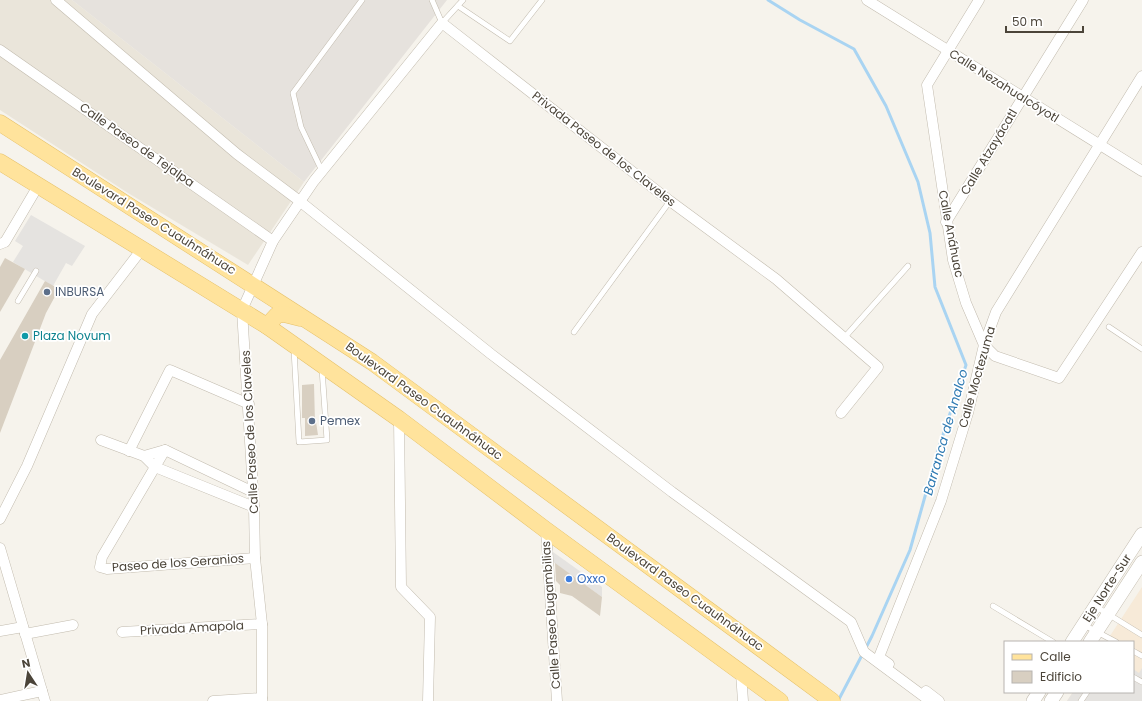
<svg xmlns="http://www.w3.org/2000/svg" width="1142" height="701" font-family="Poppins,sans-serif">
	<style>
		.residential { fill: #eae5da }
		.commercial { fill: #f7ead8 }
		.industrial { fill: #e6e2dd }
		.parking { fill: #e5e3e0 }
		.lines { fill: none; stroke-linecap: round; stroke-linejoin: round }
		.stream { stroke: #a9d4f2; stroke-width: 3 }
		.building { fill: #d8cfc1 }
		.service-casing { stroke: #c2bbae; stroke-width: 6 }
		.minor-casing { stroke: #c2bbae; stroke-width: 11 }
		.tertiary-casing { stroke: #c2bbae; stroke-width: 14 }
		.primary-casing { stroke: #e6c16a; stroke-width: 17 }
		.service { stroke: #fff; stroke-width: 5 }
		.minor { stroke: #fff; stroke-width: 10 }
		.tertiary { stroke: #fff; stroke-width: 13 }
		.primary { stroke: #ffe39c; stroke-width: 16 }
		.service-dot { fill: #5c6f8a; stroke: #fff; stroke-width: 1.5 }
		.culture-dot { fill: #0f9aa8; stroke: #fff; stroke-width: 1.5 }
		.shop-dot { fill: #3f7fe0; stroke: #fff; stroke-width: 1.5 }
		.labels { text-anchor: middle; stroke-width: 3.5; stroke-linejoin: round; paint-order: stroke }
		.street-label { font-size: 12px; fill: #4b4439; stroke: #fff }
		.service-label { font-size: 12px; fill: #4e5e75; stroke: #fff; text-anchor: start }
		.culture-label { font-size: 12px; fill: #0d838f; stroke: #fff; text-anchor: start }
		.shop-label { font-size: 12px; fill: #366cbe; stroke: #fff; text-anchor: start }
		.water-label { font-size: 13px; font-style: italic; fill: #2e7ab2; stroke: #fff }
	</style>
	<rect width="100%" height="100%" fill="#f6f3ec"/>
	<path class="residential" d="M0,0h72l232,182 -56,83 -120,-72 -128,-83z"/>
	<path class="commercial" d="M1142,587v114h-75l6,-9h60v-50h-27z"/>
	<path class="industrial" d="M72,0h375l-143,182z"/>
	<g class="parking">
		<path d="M31,215l54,31 -13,20 -6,-3 -13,23 -40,-24 10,-16 -8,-5z"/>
		<path d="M553,552l49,35v10l-49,-35z"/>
		<path d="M1142,668v33h-75l6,-9h60v-23l6,4z"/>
	</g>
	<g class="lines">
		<path class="stream" d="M768,0l32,20 54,29 32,57 32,76 12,51 5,54 31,78 -28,85 -28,100 -38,86 -34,65"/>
	</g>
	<g class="building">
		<path d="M5,258l20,11 -25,43v-45z"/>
		<path d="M45,281l14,8 -13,24 -46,120v-73z"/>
		<path d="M314,384l1,39 1,-1 2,13 -13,1v-18h-3v-33z"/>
		<path d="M555,563l47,34 -2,19 -28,-20 -12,-3v-8l-4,-4z"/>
	</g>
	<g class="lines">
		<g class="service-casing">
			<g id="service">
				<path d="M432,0l10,23 21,-23"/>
				<path d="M458,6l52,35 32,-41"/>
				<path d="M322,171l-21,-44 -8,-34 69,-93"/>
				<path d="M18,301l18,-30"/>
				<path d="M1109,327l33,22"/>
				<path d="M574,332l96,-131"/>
				<path d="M844,338l64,-72"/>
				<path d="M294,349l5,93 28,-2 -5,-71"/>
				<path d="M993,606l60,36"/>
				<path d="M1095,606l47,29"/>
				<path d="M1084,625l32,17"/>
				<path d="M1133,651l9,5"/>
				<path d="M1133,677l9,5"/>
				<path d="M1081,701l6,-9"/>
			</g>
		</g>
		<g class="minor-casing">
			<g id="minor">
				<path d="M56,0l181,154 60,45 194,155 181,138 179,130 13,30 66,49"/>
				<path d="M867,0l275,171"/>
				<path d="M979,0l-52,85 26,175 13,43 18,42 11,11 64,22 83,-126"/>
				<path d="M0,50l273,191"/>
				<path d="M946,222l137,-222"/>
				<path d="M0,244l5,-2 33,-56"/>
				<path d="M399,419l2,168 29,30 -2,84"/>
				<path d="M101,440l43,16 11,11 99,40"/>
				<path d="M165,450l-63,107 -2,10 7,2 148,-11"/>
				<path d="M129,451l41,-81 79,34"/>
				<path d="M144,456l21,-6 88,42"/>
				<path d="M0,519l27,-53 65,-152 50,-65"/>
				<path d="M546,530l11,171"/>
				<path d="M0,548l45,153"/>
				<path d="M0,631l23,-4"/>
				<path d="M122,632l140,-8"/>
				<path d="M25,634l48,-9"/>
				<path d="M889,664l-10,-7 62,-156 27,-88 16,-68 12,-33 146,-236"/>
				<path d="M741,673l2,28"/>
				<path d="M926,691l13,10"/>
				<path d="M0,700l42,-9"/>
				<path d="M213,701l49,-3"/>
				<path d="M262,701v-77l-7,-66 -1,-51 -12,-197 31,-69 41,-60 128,-158 228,178 106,78 102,88 -37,46"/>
			</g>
		</g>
		<g class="tertiary-casing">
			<g id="tertiary">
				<path d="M1072,642l70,-108"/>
				<path d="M1090,642l52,-80"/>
				<path d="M1033,701l6,-9"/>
				<path d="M1051,701l6,-9"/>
			</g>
		</g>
		<g class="primary-casing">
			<g id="primary">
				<path d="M0,123l372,239 460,339"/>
				<path d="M0,162l267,164 132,93 147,111 234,171"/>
				<path d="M267,326l10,-11 7,-1 16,4"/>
			</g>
		</g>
		<use href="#service" class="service"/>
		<use href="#minor" class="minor"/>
		<use href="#tertiary" class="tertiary"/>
		<use href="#primary" class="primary"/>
	</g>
	<g class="service-dot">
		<circle cx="47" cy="292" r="4"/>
		<circle cx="312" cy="421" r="4"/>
	</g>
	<circle class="culture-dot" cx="25" cy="336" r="4"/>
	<circle class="shop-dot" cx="569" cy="579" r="4"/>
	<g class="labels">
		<g class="street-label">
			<text transform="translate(1004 86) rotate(32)" y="4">Calle Nezahualcóyotl</text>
			<text transform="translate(137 145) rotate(35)" y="4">Calle Paseo de Tejalpa</text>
			<text transform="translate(604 149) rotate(38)" y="4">Privada Paseo de los Claveles</text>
			<text transform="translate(989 152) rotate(-59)" y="4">Calle Atzayácatl</text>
			<text transform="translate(154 221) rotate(32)" y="4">Boulevard Paseo Cuauhnáhuac</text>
			<text transform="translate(951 234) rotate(79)" y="4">Calle Anáhuac</text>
			<text transform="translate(977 377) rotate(-74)" y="4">Calle Moctezuma</text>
			<text transform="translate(424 401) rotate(36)" y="4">Boulevard Paseo Cuauhnáhuac</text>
			<text transform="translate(250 432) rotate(-93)" y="4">Calle Paseo de los Claveles</text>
			<text transform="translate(178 563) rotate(-4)" y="4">Paseo de los Geranios</text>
			<text transform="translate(1107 588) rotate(-57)" y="4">Eje Norte-Sur</text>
			<text transform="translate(685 592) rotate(36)" y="4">Boulevard Paseo Cuauhnáhuac</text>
			<text transform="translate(551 615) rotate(-94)" y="4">Calle Paseo Bugambilias</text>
			<text transform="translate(192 628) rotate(-3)" y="4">Privada Amapola</text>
		</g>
		<g class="service-label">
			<text x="55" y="296">INBURSA</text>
			<text x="320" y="425">Pemex</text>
		</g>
		<g class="culture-label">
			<text x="33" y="340">Plaza Novum</text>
		</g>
		<g class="shop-label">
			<text x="577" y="583">Oxxo</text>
		</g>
		<g class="water-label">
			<text transform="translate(945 432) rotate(-74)" y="5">Barranca de Analco</text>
		</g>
	</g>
	<rect x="1004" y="641" width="130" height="52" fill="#ffffff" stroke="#b7b4b0"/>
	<rect x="1012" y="654" width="20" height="6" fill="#ffe39c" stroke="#b7b4b0"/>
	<text x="1040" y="661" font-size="12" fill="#4b4439">Calle</text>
	<rect x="1012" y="671" width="20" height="12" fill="#d8cfc1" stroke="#b7b4b0"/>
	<text x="1040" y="681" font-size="12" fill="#4b4439">Edificio</text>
	<g transform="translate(28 673) rotate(348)" stroke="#ffffff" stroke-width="3" paint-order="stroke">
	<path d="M0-3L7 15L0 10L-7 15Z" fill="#4b4439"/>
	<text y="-6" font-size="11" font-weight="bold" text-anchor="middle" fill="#4b4439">N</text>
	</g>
	<path d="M1006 26v6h77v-6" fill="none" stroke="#4b4439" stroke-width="2"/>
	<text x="1012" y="26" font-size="12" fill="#4b4439" stroke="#ffffff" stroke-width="3" paint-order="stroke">50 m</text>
</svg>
